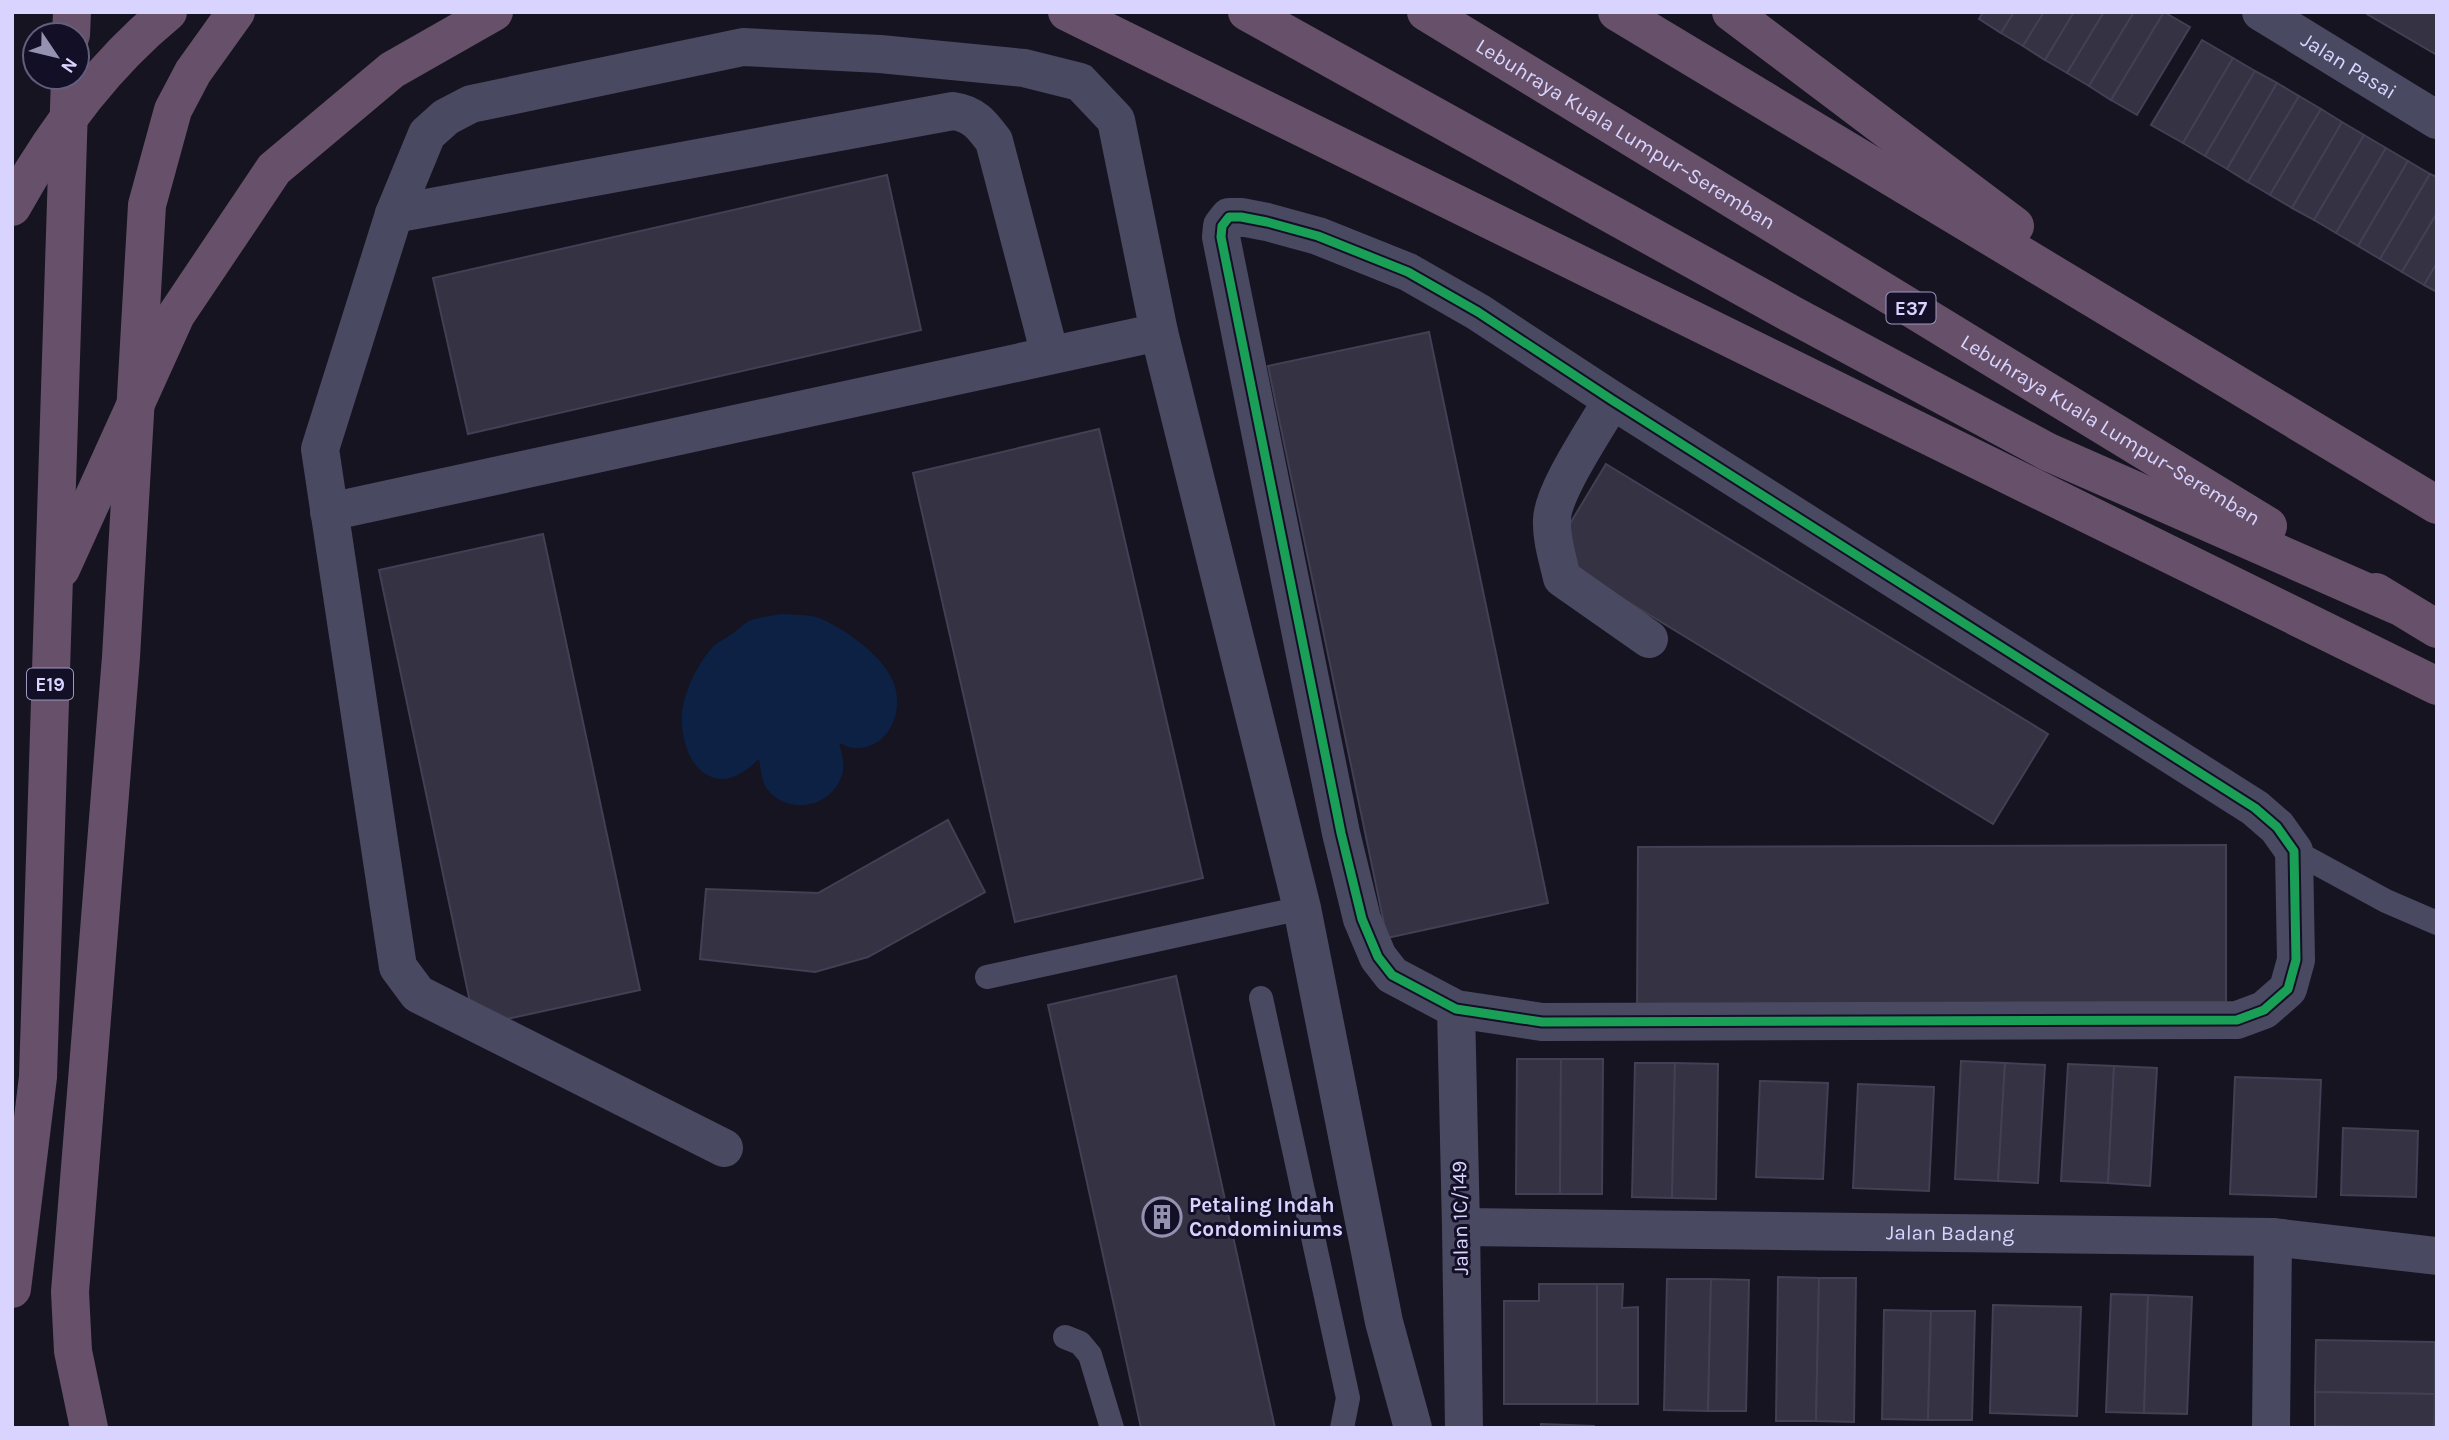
<svg xmlns="http://www.w3.org/2000/svg" width="2449" height="1440" font-family="Karla,sans-serif">
	<style>
		.water { fill: #0d2144 }
		.building { fill: #343243; stroke: #433f54; stroke-width: 2 }
		.lines { fill: none; stroke-linecap: round; stroke-linejoin: round }
		.service { stroke: #4a4962; stroke-width: 24 }
		.minor { stroke: #4a4962; stroke-width: 38 }
		.tertiary { stroke: #4a4962; stroke-width: 38 }
		.motorway { stroke: #67516a; stroke-width: 38 }
		.motorway-bridge { stroke: #67516a; stroke-width: 38 }
		.cycleway-casing { stroke: #130f26; stroke-width: 13 }
		.cycleway { stroke: #1a9f57; stroke-width: 9 }
		.labels { text-anchor: middle; stroke-width: 6; stroke-linejoin: round; paint-order: stroke }
		.shield { fill: #130f26; stroke: #9e99be; stroke-width: 2 }
		.shield-label { font-size: 19px; font-weight: bold; fill: #d9d4ff }
		.street-label { font-size: 21px; fill: #d9d4ff; stroke: #130f26 }
		.poi-label { font-size: 21px; font-weight: bold; fill: #d9d4ff; stroke: #130f26; text-anchor: start }
	</style>
	<rect width="100%" height="100%" fill="#161421"/>
	<path class="water" d="M781,614c12,1 26,0 38,4 25,10 63,37 74,63 12,28 -3,69 -39,67 -5,0 -11,-4 -15,-5 3,11 6,21 3,32 -10,32 -53,41 -74,15 -7,-9 -7,-20 -9,-31 -10,9 -22,20 -37,20 -31,-1 -42,-41 -40,-66 2,-22 17,-52 32,-67 5,-5 13,-8 18,-12 6,-4 11,-10 17,-13 10,-4 22,-5 32,-7z"/>
	<g class="building">
		<path d="M1983,12h31l-13,21 -22,-14z"/>
		<path d="M2014,12h30l-21,34 -22,-13z"/>
		<path d="M2044,12h30l-29,48 -22,-14z"/>
		<path d="M2074,12h30l-37,61 -22,-13z"/>
		<path d="M2104,12h30l-45,74 -22,-13z"/>
		<path d="M2134,12h30l-53,88 -22,-14z"/>
		<path d="M2164,12l26,15 -53,88 -26,-15z"/>
		<path d="M2368,12h69v43l-70,-41z"/>
		<path d="M2202,40l31,18 -50,85 -32,-18z"/>
		<path d="M2233,58l22,13 -50,85 -22,-13z"/>
		<path d="M2255,71l22,12 -50,86 -22,-13z"/>
		<path d="M2277,83l22,13 -51,86 -21,-13z"/>
		<path d="M2299,96l22,13 -51,86 -22,-13z"/>
		<path d="M2321,109l21,13 -50,86 -22,-13z"/>
		<path d="M2342,122l22,13 -50,85 -22,-12z"/>
		<path d="M2364,135l22,13 -50,85 -22,-13z"/>
		<path d="M2386,148l22,13 -50,85 -22,-13z"/>
		<path d="M2408,161l22,13 -50,85 -22,-13z"/>
		<path d="M2430,174l7,3v36l-35,59 -22,-13z"/>
		<path d="M887,175l34,155 -453,104 -35,-156z"/>
		<path d="M2437,213v50l-13,22 -22,-13z"/>
		<path d="M2437,263v29l-13,-7z"/>
		<path d="M1429,332l119,571 -161,35 -119,-572z"/>
		<path d="M1099,429l104,449 -188,44 -102,-449z"/>
		<path d="M1606,464l442,270 -55,90 -442,-269z"/>
		<path d="M543,534l97,456 -165,36 -96,-456z"/>
		<path d="M948,820l37,72 -117,65 -53,15 -115,-13 6,-70 112,4z"/>
		<path d="M2226,845v168l-589,2 1,-168z"/>
		<path d="M1176,976l99,452h-134l-93,-423z"/>
		<path d="M1517,1059h44l-1,135h-44z"/>
		<path d="M1561,1059h42l-1,135h-42z"/>
		<path d="M1961,1061l44,2 -7,118 -43,-2z"/>
		<path d="M1635,1063h40l-3,135 -40,-1z"/>
		<path d="M1675,1063l43,1 -2,135 -44,-1z"/>
		<path d="M2005,1063l40,2 -7,118 -40,-2z"/>
		<path d="M2068,1064l46,2 -6,117 -47,-2z"/>
		<path d="M2114,1066l43,2 -7,118 -42,-3z"/>
		<path d="M2235,1077l86,3 -5,117 -86,-3z"/>
		<path d="M1760,1081l68,2 -5,96 -67,-2z"/>
		<path d="M1858,1084l76,3 -5,104 -76,-3z"/>
		<path d="M2343,1128l75,3 -2,66 -75,-2z"/>
		<path d="M1778,1277l41,1 -3,143h-40z"/>
		<path d="M1819,1278h37l-2,144 -38,-1z"/>
		<path d="M1667,1279h44l-3,132 -44,-1z"/>
		<path d="M1711,1279l38,1 -3,131h-38z"/>
		<path d="M1539,1284h58v120h-93v-103h35z"/>
		<path d="M1597,1284h26l-1,24 16,-1v97h-41z"/>
		<path d="M2111,1294l37,1 -4,118 -38,-1z"/>
		<path d="M2148,1295l44,2 -5,117 -43,-1z"/>
		<path d="M1993,1305l88,2 -4,109 -87,-3z"/>
		<path d="M1884,1310l47,1 -3,109 -46,-1z"/>
		<path d="M1931,1311h44l-3,109h-44z"/>
		<path d="M2316,1340l119,2v52l-120,-2z"/>
		<path d="M2315,1392l120,2 -1,34 -119,-2z"/>
		<path d="M1541,1424l53,2v2h-53z"/>
	</g>
	<g class="lines">
		<g class="service">
			<path d="M2294,851l92,50 51,22"/>
			<path d="M987,977l315,-69"/>
			<path d="M1261,998l87,400 -6,30"/>
			<path d="M1065,1337l15,6 10,12 22,73"/>
		</g>
		<g class="minor">
			<path id="s1" d="M2261,12l176,108"/>
			<path d="M394,214l559,-103c21,3 29,14 41,30l56,214"/>
			<path d="M1229,217h12l26,5 51,14 90,36 70,40 134,88 643,408 22,19 17,24 2,109 -8,29 -24,21 -27,10 -695,2 -86,-13 -64,-34 -14,-18 -16,-38 -21,-86 -120,-596 1,-11z"/>
			<path d="M1612,400c-15,27 -60,92 -60,120 -1,19 6,40 10,58l87,61"/>
			<path d="M329,512l830,-180 143,576 82,414 29,106"/>
			<path d="M1456,1009l5,218"/>
			<path d="M724,1148l-306,-154 -20,-27 -78,-518 74,-235 33,-80 19,-17 25,-13 272,-57 137,7 144,14 56,14 36,38 43,212"/>
			<path d="M2271,1428l2,-191"/>
		</g>
		<path class="tertiary" id="s2" d="M1464,1428l-3,-201 812,10 164,19"/>
		<g class="motorway">
			<path d="M1067,12l1370,674"/>
			<path d="M1247,12l546,303 255,137 348,153"/>
			<path id="s3" d="M1426,12l842,514"/>
			<path d="M1617,12l820,493"/>
			<path d="M1731,12l284,214"/>
			<path d="M71,35l1,-23"/>
			<path d="M12,207c41,-74 90,-141 156,-195"/>
			<path d="M2376,592l61,37"/>
			<path d="M89,1428l-16,-77 -3,-59 51,-635 26,-452 26,-95 20,-38 43,-60"/>
		</g>
		<g class="motorway-bridge">
			<path d="M61,569l115,-254 98,-146 118,-99 102,-58"/>
			<path d="M12,1289l26,-212 32,-1000"/>
		</g>
		<g class="cycleway-casing">
			<path id="cycleway" d="M1229,217h12l26,5 51,14 90,36 70,40 134,88 643,408 22,19 17,24 2,109 -8,29 -24,21 -27,10 -695,2 -86,-13 -64,-34 -14,-18 -16,-38 -21,-86 -120,-596 1,-11z"/>
		</g>
		<use href="#cycleway" class="cycleway"/>
	</g>
	<defs>
		<g id="building-ring" transform="scale(2.0125)"><circle r="9.5" fill="#130f26" stroke="#9591b1" stroke-width="1.5"/><path d="M-4-6H4V6H1V3H-1V6H-4ZM-2.5-4.3h1.7v1.8h-1.7ZM.8-4.3h1.7v1.8H.8ZM-2.5-1h1.7V.8h-1.7ZM.8-1h1.7V.8H.8Z" fill="#9591b1"/></g>
	</defs>
	<g fill-rule="evenodd">
		<use href="#building-ring" x="1162" y="1217"/>
	</g>
	<g class="labels">
		<g class="shield">
			<rect x="1886.5" y="292.5" width="49" height="31" rx="5"/>
			<rect x="27" y="668.5" width="46" height="31" rx="5"/>
		</g>
		<g class="shield-label">
			<text x="1911" y="315">E37</text>
			<text x="50" y="691">E19</text>
		</g>
		<g class="street-label">
			<text dy="7" stroke="none"><textPath href="#s1" startOffset="103">Jalan Pasai</textPath></text>
			<text dy="7" stroke="none"><textPath href="#s3" startOffset="234">Lebuhraya Kuala Lumpur–Seremban</textPath></text>
			<text dy="7" stroke="none"><textPath href="#s3" startOffset="802">Lebuhraya Kuala Lumpur–Seremban</textPath></text>
			<text transform="translate(1460 1218) rotate(-91)" y="7">Jalan 1C/149</text>
			<text dy="7" stroke="none"><textPath href="#s2" startOffset="690">Jalan Badang</textPath></text>
		</g>
		<g class="poi-label">
			<text x="1189" y="1212">Petaling Indah<tspan x="1189" dy="24">Condominiums</tspan></text>
		</g>
	</g>
	<rect width="2449" height="1440" fill="none" stroke="#d9d4ff" stroke-width="28"/>
	<g transform="translate(56 56) rotate(125)"><circle r="33" fill="#130f26" stroke="#625e7d" stroke-width="2"/>
	<path d="M0-5L12 26L0 18L-12 26Z" fill="#9591b1"/>
	<text y="-10" font-size="19" font-weight="bold" text-anchor="middle" fill="#d9d4ff">N</text>
	</g>
</svg>
